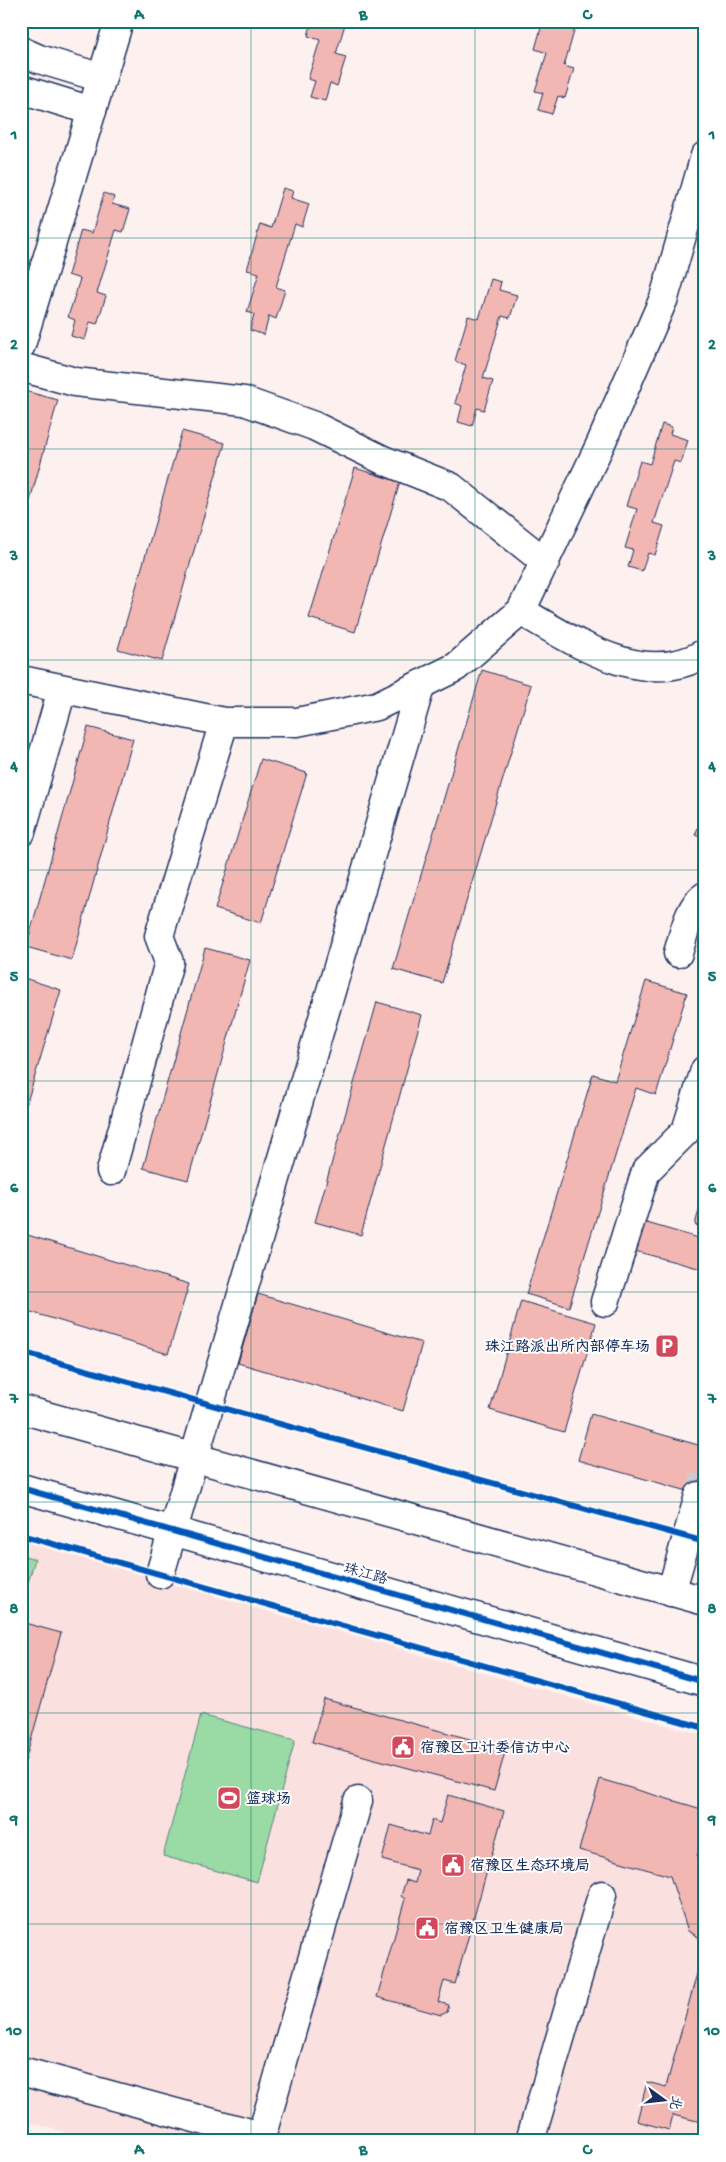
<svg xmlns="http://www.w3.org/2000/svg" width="726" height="2162" font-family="'Gochi Hand','LXGW WenKai TC',sans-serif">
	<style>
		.built { fill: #fae0de }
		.grass { fill: url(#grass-tufts); stroke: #5a8482 }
		.garden { fill: #99daa5; stroke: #5a8482 }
		.building { fill: #f3b7b3; stroke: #1b2f5e }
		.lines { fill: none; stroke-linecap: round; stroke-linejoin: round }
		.minor-tunnel { stroke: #d0cad3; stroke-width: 28; stroke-dasharray: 28 14; stroke-linecap: butt }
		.minor-casing { stroke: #1b2f5e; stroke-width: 31 }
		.minor { stroke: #fff; stroke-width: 28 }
		.cycleway-casing { stroke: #fff; stroke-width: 9 }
		.cycleway { stroke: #0057b8; stroke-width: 6 }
		.grid { fill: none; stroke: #0f766e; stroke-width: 1; stroke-opacity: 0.55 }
		.labels { text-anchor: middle; stroke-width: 4; stroke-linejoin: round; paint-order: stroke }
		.poi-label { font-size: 15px; font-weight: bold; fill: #1b2f5e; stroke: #fff; text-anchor: start }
		.street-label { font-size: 15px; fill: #1b2f5e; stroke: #fff }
		.neatline { fill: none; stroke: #0f766e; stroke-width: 2 }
		.grid-label { font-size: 16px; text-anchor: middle; font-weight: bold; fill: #0f766e }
	</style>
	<defs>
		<pattern id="grass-tufts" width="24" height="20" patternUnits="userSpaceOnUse" patternTransform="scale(1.25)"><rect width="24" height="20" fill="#99daa5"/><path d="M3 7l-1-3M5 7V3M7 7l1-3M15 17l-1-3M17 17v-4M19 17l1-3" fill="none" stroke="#83bb90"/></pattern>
	</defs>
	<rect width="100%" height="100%" fill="#fdf1f0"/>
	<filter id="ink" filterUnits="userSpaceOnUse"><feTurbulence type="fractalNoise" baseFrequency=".02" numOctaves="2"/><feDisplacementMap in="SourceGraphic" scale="10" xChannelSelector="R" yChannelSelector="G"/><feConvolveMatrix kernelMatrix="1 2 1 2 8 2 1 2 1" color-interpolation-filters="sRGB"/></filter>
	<g filter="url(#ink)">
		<path class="built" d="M21,1541l684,195v405h-610l-74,-21z"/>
		<path class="grass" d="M21,1555l14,4 -14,48z"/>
		<path class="garden" d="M201,1715l94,25 -38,142 -94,-26z"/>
		<g class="building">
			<path d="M312,21h34l-10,33 10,3 -9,29 -7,-3 -5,18 -15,-4 5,-16 -7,-2 12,-39 -12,-4z"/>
			<path d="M543,21h34l-13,45 10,3 -9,29 -7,-2 -6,18 -14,-4 5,-17 -8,-2 12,-38 -12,-4z"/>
			<path d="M21,126l6,1 -6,21z"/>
			<path d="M283,188l10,3 -2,7 18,6 -7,23 -7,-3 -19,63 9,3 -9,29 -7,-3 -5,19 -14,-5 4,-16 -7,-2 12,-39 -12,-3 13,-46 11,4z"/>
			<path d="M104,193l10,4 -2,7 18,5 -7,23 -7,-2 -19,63 9,3 -9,28 -7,-2 -5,18 -14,-4 4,-16 -7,-3 12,-38 -12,-4 13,-45 11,3z"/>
			<path d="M491,279l10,3 -2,8 18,5 -7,23 -8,-2 -19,62 10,3 -9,29 -7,-2 -5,18 -14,-4 4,-16 -7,-3 11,-38 -11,-4 13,-45 11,3z"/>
			<path d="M21,390l37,10 -37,133z"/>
			<path d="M662,424l10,3 -2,7 18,6 -7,23 -7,-2 -20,62 10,3 -9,29 -7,-2 -6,18 -14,-4 5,-17 -8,-2 12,-39 -11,-3 14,-45 10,3z"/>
			<path d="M182,431l43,12 -63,218 -44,-12z"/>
			<path d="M355,468l45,14 -45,150 -46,-14z"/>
			<path d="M482,670l49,15 -89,298 -49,-14z"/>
			<path d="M88,727l45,12 -61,221 -46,-13z"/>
			<path d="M261,759l46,14 -46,150 -46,-14z"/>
			<path d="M705,810v29l-10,-4z"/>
			<path d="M205,948l45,12 -62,220 -45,-12z"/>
			<path d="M21,977l40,13 -40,132z"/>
			<path d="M646,981l41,12 -31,102 -20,-7 -67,219 -43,-13 67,-220 22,7z"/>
			<path d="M377,1002l45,13 -61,220 -46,-13z"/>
			<path d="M705,1187v41l-10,-3z"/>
			<path d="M640,1221l65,19v30l-74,-20z"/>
			<path d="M21,1233l168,51 -21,70 -147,-45z"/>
			<path d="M258,1294l164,49 -19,68 -165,-48z"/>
			<path d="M521,1301l75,22 -32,109 -74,-22z"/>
			<path d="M591,1414l114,33v49l-127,-36z"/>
			<path d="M21,1622l40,11 -40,143z"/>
			<path d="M324,1699l182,50 -12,42 -182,-49z"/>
			<path d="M600,1779l105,31v19l-8,27 8,2v83l-17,-10 -18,-55 -91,-26z"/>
			<path d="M448,1795l56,16 -49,173 -11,-3 -6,21 11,3 -2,7 -6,3 -64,-18 28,-98 -4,-3 5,-16 9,3 3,-13 -36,-10 9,-35 37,11 4,-16 8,3z"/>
			<path d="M705,1944v179l-32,-8 -4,15 -32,-9 10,-39 19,5z"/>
		</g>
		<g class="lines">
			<path class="minor-tunnel" d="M699,1496l6,-19"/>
			<g class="minor-casing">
				<g id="minor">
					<path d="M21,51l18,8 63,19"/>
					<path d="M21,89l71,22"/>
					<path d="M21,345l98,-324"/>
					<path d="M21,367l54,15 169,19 70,25 69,34 68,27 94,75"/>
					<path d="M521,611c54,31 123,79 184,42"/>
					<path d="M21,680l203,42h73l80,-16 79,-39 65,-56 80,-168 63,-145 41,-142"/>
					<path d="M21,832l41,-142"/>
					<path d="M678,953c6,-18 10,-46 27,-57"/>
					<path d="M111,1171l58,-209 -10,-26 65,-214"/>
					<path d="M605,1302l41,-131 40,-40 19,-61"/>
					<path d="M21,1409l684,192"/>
					<path d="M21,1488l684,194"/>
					<path d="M160,1574l261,-890"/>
					<path d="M671,1592l28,-96"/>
					<path d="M21,2071l240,65"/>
					<path d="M260,2141l98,-340"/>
					<path d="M530,2141l72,-246"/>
				</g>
			</g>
			<use href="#minor" class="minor"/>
			<g class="cycleway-casing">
				<g id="cycleway">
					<path d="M21,1352l684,190"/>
					<path d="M21,1488l684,194"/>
					<path d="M21,1535l684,193"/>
				</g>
			</g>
			<use href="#cycleway" class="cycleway"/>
		</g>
	</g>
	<path class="grid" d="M251,21v2120M475,21v2120M21,238h684M21,449h684M21,660h684M21,870h684M21,1081h684M21,1292h684M21,1502h684M21,1713h684M21,1924h684"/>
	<defs>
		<g id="parking-square" transform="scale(1.25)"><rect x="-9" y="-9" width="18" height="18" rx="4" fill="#d1495b" stroke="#fff"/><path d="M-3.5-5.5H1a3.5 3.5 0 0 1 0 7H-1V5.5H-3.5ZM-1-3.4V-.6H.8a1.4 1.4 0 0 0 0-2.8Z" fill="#fff"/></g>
		<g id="civic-square" transform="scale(1.25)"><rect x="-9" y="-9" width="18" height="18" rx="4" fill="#d1495b" stroke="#fff"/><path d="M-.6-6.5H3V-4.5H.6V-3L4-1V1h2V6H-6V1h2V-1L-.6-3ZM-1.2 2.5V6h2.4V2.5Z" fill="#fff"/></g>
		<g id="stadium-square" transform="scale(1.25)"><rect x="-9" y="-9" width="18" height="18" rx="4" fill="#d1495b" stroke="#fff"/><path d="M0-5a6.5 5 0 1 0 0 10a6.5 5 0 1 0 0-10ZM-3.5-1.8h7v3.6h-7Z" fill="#fff"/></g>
	</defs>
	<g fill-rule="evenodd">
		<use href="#parking-square" x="667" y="1346"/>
		<use href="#civic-square" x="403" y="1747"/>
		<use href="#stadium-square" x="229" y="1798"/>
		<use href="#civic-square" x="453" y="1865"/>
		<use href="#civic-square" x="427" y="1928"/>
	</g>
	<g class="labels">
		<g class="poi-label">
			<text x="650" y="1351" text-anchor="end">珠江路派出所内部停车场</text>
			<text x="420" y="1752">宿豫区卫计委信访中心</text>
			<text x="246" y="1803">篮球场</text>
			<text x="470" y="1870">宿豫区生态环境局</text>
			<text x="444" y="1933">宿豫区卫生健康局</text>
		</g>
		<g class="street-label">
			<text transform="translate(366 1573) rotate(16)" y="5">珠江路</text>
		</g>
	</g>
	<rect width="726" height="2162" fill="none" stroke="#fff" stroke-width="55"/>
	<g transform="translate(664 2100) rotate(105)" stroke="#ffffff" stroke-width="4" paint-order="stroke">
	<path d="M0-4L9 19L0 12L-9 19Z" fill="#1b2f5e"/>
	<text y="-8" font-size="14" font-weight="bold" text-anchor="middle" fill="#1b2f5e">北</text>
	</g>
	<rect x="28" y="28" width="670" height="2106" class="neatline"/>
	<g class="grid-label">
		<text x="139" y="19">A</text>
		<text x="363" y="19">B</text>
		<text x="587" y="19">C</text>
		<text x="14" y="139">1</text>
		<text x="712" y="139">1</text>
		<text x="14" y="349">2</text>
		<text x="712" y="349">2</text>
		<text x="14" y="560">3</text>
		<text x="712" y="560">3</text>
		<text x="14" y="771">4</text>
		<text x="712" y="771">4</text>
		<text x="14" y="981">5</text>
		<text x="712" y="981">5</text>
		<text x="14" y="1192">6</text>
		<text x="712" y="1192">6</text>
		<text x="14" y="1403">7</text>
		<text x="712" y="1403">7</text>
		<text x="14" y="1613">8</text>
		<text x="712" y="1613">8</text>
		<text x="14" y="1824">9</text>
		<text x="712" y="1824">9</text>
		<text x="14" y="2035">10</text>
		<text x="712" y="2035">10</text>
		<text x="139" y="2154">A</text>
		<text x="363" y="2154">B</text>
		<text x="587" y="2154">C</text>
	</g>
</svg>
